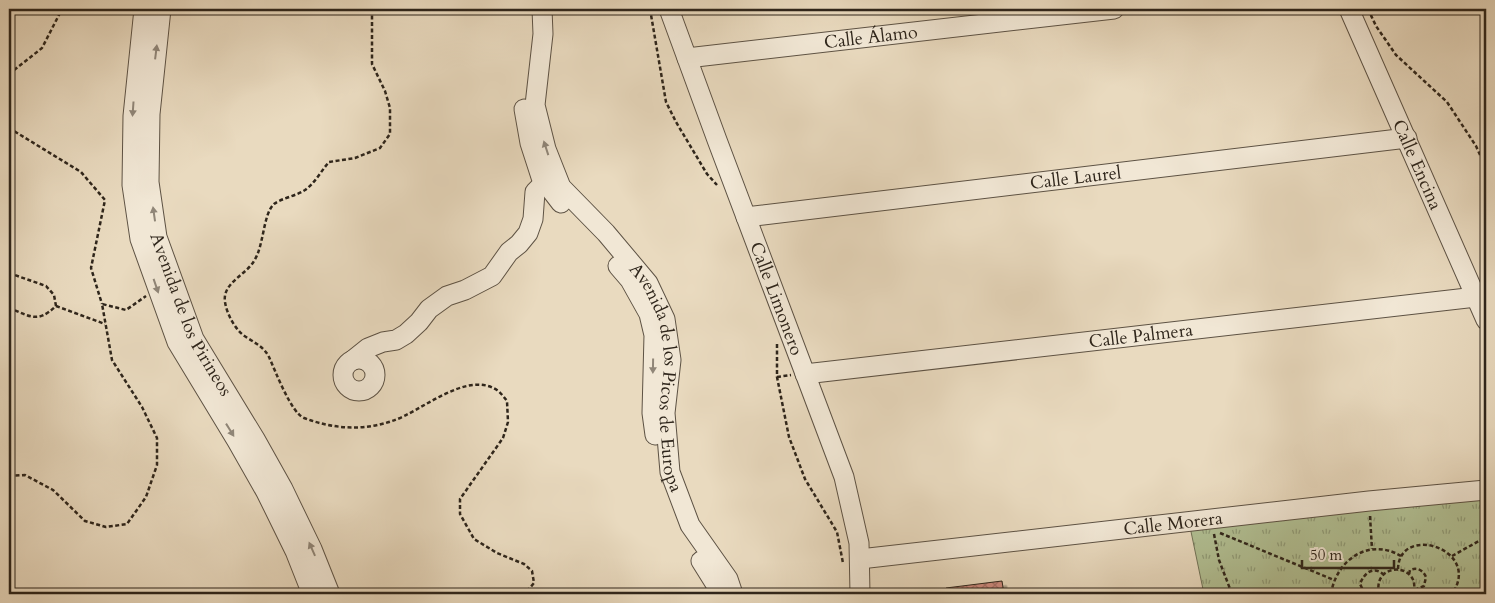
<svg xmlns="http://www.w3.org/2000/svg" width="1495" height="603" font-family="Cardo,serif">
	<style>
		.park { fill: url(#park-tufts); stroke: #707358 }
		.building { fill: url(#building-cross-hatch); stroke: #2e251b; filter: url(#shadow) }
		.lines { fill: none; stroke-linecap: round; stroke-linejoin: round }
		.minor-casing { stroke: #5d5244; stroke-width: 21 }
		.path { stroke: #2e251b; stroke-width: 2.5; stroke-dasharray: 4 2.5; stroke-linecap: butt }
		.minor { stroke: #f1e7d5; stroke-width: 19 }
		.oneway { fill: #908678 }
		.labels { text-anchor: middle; stroke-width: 4; stroke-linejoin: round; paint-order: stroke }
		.street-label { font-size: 18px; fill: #2e251b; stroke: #f1e7d5 }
	</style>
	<defs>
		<pattern id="park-tufts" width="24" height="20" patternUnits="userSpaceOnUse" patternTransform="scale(1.25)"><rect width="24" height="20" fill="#b2c195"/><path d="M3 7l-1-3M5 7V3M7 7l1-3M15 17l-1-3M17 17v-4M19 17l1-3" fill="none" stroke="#919d79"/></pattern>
		<pattern id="building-cross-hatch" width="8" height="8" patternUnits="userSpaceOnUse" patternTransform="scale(1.25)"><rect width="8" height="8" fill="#ce8a7e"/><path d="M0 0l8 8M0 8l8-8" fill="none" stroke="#a87166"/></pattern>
		<filter id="shadow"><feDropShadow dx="4.5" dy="4.5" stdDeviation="0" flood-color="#0004"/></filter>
	</defs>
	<rect width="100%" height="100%" fill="#e9dabf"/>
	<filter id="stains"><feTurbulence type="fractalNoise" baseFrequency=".004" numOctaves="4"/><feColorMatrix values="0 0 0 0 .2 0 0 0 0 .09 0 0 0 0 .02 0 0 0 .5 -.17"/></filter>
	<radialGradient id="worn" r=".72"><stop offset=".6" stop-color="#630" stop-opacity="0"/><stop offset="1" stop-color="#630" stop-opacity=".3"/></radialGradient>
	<path class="park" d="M1486,490v104h-282l-15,-72z"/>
	<path class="building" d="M1002,581l2,13h-58v-6z"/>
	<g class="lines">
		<g class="minor-casing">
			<g id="minor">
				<path d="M144,9l-11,107 -1,69 8,54 37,103 60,99 29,51 29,59 17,43"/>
				<path id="s1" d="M161,9l-11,105 -1,68 8,55 37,102 61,100 28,50 29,60 18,45"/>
				<path id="s2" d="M542,9l1,25 -8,71 11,44 15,38 45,46 42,50 17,36 6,41 -6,53 5,59 20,53 38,54 5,15"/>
				<path id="s3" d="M669,9l48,131 127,337 15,66 1,51"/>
				<path id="s4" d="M1349,9l137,311"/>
				<path id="s5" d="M687,58l427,-49"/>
				<path d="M524,109l6,34 11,34 20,26"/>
				<path id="s6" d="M746,217l661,-79"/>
				<path d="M618,266l12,14 19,34 5,21 -2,78 3,22"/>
				<circle cx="359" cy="375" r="16"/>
				<path d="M353,360l15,-12 15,-6 13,-2 10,-6 13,-12 10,-13 18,-13 18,-6 27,-14 17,-24 10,-8 9,-11 5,-14 2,-27 10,-10 11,-5"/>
				<path id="s7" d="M805,374l671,-77"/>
				<path id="s8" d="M860,559l509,-58 117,-11"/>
				<path d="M701,561l15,24 3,9"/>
			</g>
		</g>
		<g class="path">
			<path d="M372,9v55l13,27 5,17v26l-10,14 -25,10 -26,4c-8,9 -14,21 -24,28 -9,6 -23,8 -31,14 -11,10 -10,42 -20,57 -8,14 -32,22 -29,41 2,13 11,29 21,35 9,6 18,10 23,20 6,13 22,56 35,61 29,11 59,13 88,3 29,-9 74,-51 105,-31 3,2 7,7 10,11l1,21 -5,16 -43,61v15l14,25 23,14 27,11 8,7 2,12 -6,7 -7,4"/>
			<path d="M650,9l16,93 10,20 31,52 10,11"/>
			<path d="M1368,9l8,17 20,29 51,47 29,44 10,22"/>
			<path d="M9,74l33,-26 20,-39"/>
			<path d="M9,128l72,44 24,28 -14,68 11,36"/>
			<path d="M9,273l37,13 8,9 2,11c-19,18 -26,10 -47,2"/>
			<path d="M56,306l49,18"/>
			<path d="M777,344v33l12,60 16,42 32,53 6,31"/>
			<path d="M777,377l14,-2"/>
			<path d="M9,476l16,-1 28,15 32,31 21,6 21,-3 19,-27 11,-32v-27l-15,-31 -30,-47 -10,-56 24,6 20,-14"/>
			<path d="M1370,516l2,33"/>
			<path d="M1220,533l114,47"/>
			<path d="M1214,534l5,26 13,34"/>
			<path d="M1452,556l34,-19"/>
			<path d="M1398,569c1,-46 85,-20 54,25"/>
			<path d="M1409,574l1,-4c7,-3 13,0 16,7l-2,9 -9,4"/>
			<path d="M1331,594c5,-34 38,-57 70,-38"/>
			<path d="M1365,594l-5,-10c4,-11 13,-18 23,-10"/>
			<path d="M1379,594c-7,-34 44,-31 34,0"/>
		</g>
		<use href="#minor" class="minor"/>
	</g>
	<defs><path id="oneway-solid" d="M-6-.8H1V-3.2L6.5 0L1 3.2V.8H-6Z" transform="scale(1.25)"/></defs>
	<g class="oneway">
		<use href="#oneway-solid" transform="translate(156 52) rotate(-83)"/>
		<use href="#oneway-solid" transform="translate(133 109) rotate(94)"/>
		<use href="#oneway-solid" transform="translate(546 148) rotate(-108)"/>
		<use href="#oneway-solid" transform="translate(154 214) rotate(-98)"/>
		<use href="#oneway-solid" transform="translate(156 286) rotate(71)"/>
		<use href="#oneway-solid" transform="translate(653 366) rotate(91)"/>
		<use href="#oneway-solid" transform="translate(230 430) rotate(58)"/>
		<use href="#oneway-solid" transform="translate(312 549) rotate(-114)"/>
	</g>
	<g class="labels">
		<g class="street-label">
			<text dy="6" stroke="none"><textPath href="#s5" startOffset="185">Calle Álamo</textPath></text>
			<text dy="6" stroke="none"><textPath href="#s4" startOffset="170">Calle Encina</textPath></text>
			<text dy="6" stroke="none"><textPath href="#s6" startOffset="332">Calle Laurel</textPath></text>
			<text dy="6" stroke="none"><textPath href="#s3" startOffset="309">Calle Limonero</textPath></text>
			<text dy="6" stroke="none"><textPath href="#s1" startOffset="314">Avenida de los Pirineos</textPath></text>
			<text dy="6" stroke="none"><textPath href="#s7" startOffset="338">Calle Palmera</textPath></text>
			<text dy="6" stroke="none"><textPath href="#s2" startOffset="408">Avenida de los Picos de Europa</textPath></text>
			<text dy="6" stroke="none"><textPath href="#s8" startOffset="315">Calle Morera</textPath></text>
		</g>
	</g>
	<rect width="1495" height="603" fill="none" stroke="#e9dabf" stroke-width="30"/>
	<rect x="10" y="10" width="1475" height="583" fill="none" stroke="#2e251b" stroke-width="2.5"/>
	<rect x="15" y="15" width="1465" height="573" fill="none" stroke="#2e251b"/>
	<path d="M1302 560v8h92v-8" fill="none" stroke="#2e251b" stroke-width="2.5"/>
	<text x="1310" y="560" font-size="15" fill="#2e251b" stroke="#f1e7d5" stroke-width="4" paint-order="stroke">50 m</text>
	<rect width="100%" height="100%" filter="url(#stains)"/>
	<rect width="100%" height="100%" fill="url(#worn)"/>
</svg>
